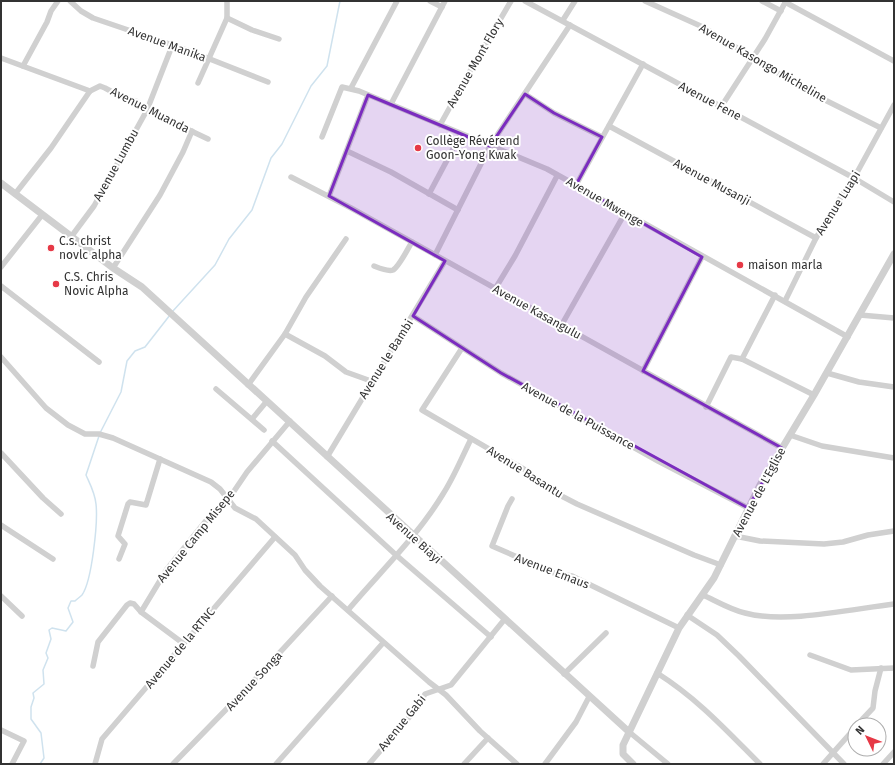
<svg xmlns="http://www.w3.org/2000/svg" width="895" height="765" font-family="'Fira Sans',sans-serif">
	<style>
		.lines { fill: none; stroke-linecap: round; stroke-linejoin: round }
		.stream { stroke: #cfe2ee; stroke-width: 1.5 }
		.minor { stroke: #d0d0d0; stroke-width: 5.5 }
		.tertiary { stroke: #d0d0d0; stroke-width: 7 }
		.marked { fill: #7b2cbf; fill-opacity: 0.2; stroke: #7b2cbf; stroke-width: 3; stroke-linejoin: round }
		.poi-dot { fill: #e63946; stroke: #fff; stroke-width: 1.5 }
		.labels { text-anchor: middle; stroke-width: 4; stroke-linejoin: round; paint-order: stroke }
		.street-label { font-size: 12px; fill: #333; stroke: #fff }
		.poi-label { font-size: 12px; fill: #333; stroke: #fff; text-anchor: start }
	</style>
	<rect width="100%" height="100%" fill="#fff"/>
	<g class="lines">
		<g class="stream">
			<path d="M172,312l43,-47 14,-26 23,-29 19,-52 11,-14 29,-58 16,-20 13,-65"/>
			<path d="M100,433l21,-41 6,-31 8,-10 10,-4 25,-32"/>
			<path d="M40,764l4,-6 -3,-25 -10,-14v-12l3,-9 -1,-5 11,-9 -1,-14 5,-12 -2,-5 5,-14 -2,-9 3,-2 14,3 7,-9 -5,-14 3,-7h4c2,-2 5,-4 7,-6 10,-14 16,-73 14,-91 -1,-11 -6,-20 -10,-29l13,-39"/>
		</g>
		<g class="minor">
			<path d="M70,1l11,10 12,7 94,32 81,32"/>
			<path d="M430,1l12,6"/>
			<path d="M525,1l329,177 40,24"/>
			<path d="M645,1l60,27 102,63 74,37"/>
			<path d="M762,1l19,10"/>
			<path d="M785,2l109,59"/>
			<path d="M227,18l25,12 27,9"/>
			<path d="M563,20l12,-19"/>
			<path d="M1,58l89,33"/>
			<path d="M23,66l24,-44 4,-11 7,-10"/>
			<path d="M198,83l29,-65v-17"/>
			<path d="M351,88l46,-87"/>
			<path d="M525,94l29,19 48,24"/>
			<path d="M391,104l54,-103"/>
			<path d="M721,107l44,-68 21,-38"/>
			<path d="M440,125l34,-61 37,-63"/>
			<path d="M609,126l207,112"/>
			<path d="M322,137l20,-50 17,4 188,78 301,168"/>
			<path d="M347,151l44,21 67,38"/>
			<path d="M291,177l60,31 431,240"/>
			<path d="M576,185l67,-121"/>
			<path d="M15,194l36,-46 39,-57 10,-5 5,2 13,7 18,6 11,9 61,29"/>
			<path d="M429,194l32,-60"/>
			<path d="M329,196l39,-101"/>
			<path d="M71,237l23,-31 53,-96 25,-64"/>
			<path d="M435,255l55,-109 80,-121"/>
			<path d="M374,266c5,2 14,6 19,4 6,-3 15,-22 19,-28"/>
			<path d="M1,267l41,-52"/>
			<path d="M113,268l47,-73 23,-43 9,-21"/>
			<path d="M1,286l98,76"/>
			<path d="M495,289l20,-33 42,-80"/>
			<path d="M785,301l31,-63 28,-46 10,-14 40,-73"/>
			<path d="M860,315l34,3"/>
			<path d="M413,316l88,57 157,88 90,47"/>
			<path d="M561,326l64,-113"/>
			<path d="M285,334l40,22 21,16 25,9"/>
			<path d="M462,348l-40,62 105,61 19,17 31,16 117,51 27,10"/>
			<path d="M1,357l45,51 22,17 17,9h14l14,4 98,44 9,7 15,19 21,11 39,36 10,15 15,16 109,96 17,13 34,36 37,33"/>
			<path d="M742,359l72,36"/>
			<path d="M643,371l59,-114"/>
			<path d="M827,373l32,9 35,5"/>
			<path d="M248,385l37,-51 21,-37 40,-58"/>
			<path d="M216,389l48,41"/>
			<path d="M706,407l25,-50 11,2 33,-64"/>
			<path d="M252,419l15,-18"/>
			<path d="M790,435l32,11 72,12"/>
			<path d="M272,441l124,114 95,82"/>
			<path d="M1,453l42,45 18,16"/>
			<path d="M327,457l118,-196"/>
			<path d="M512,499l-4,7 -16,40 62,27 18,3 107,52"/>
			<path d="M1,525l52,34"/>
			<path d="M735,536l25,5 64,3 19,-2 25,-7 26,-4"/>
			<path d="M119,559l6,-15 -7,-8 10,-32 2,-2 16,3 14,-46"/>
			<path d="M703,595c13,6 28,15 42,18 40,11 107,-4 149,-9"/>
			<path d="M1,596l21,20"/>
			<path d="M348,610c32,-38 69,-73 95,-116 11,-17 19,-37 28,-55"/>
			<path d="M687,615l30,20 22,21 105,108"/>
			<path d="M184,644l-43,-32 26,-43 42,-52 19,-17 19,-28 43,-51"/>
			<path d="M810,655l41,15 43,-2"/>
			<path d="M93,666l5,-24 29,-37 3,-2 4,1 7,8"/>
			<path d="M657,673c41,26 69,57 103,91"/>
			<path d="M564,674l42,-41"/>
			<path d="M857,725l16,-17 2,-17 6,-23"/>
			<path d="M1,730l23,11 -12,23"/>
			<path d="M628,731l40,33"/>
			<path d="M95,764l7,-25 173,-202"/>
			<path d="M173,764l74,-76 85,-92"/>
			<path d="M276,764l107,-121"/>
			<path d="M369,764l48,-56 8,-14 26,-9 53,-65"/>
			<path d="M464,764l24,-26"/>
			<path d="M545,764l31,-42 13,-25"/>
			<path d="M823,764l32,-36"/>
			<path d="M883,764l11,-12"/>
		</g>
		<g class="tertiary">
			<path d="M1,183l112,85 29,19 486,444"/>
			<path d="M633,764l-10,-10v-9l56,-117 35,-50 46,-93 54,-90 80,-141"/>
		</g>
	</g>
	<path class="marked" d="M525,94l29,19 48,24 -26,48 126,72 -59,114 139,77 -34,60 -247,-135 -88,-57 32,-55 -116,-65 39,-101 122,51z"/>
	<g class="poi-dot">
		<circle cx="418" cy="148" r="4"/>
		<circle cx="51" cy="248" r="4"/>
		<circle cx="740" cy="265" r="4"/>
		<circle cx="56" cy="284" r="4"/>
	</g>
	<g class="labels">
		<g class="street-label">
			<text transform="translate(167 44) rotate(20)" y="4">Avenue Manika</text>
			<text transform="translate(475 63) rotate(-60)" y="4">Avenue Mont Flory</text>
			<text transform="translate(763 63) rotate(30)" y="4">Avenue Kasongo Micheline</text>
			<text transform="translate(710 101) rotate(28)" y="4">Avenue Fene</text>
			<text transform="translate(150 110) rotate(27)" y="4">Avenue Muanda</text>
			<text transform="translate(116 165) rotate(-61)" y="4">Avenue Lumbu</text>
			<text transform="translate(712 182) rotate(28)" y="4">Avenue Musanji</text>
			<text transform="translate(605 202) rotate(30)" y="4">Avenue Mwenge</text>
			<text transform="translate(838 203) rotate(-58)" y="4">Avenue Luapi</text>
			<text transform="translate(537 312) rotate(29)" y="4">Avenue Kasangulu</text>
			<text transform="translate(386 359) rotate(-58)" y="4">Avenue le Bambi</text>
			<text transform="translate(578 416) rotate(29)" y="4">Avenue de la Puissance</text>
			<text transform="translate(525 472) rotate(32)" y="4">Avenue Basantu</text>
			<text transform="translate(759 492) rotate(-62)" y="4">Avenue de L'Eglise</text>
			<text transform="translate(196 536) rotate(-51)" y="4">Avenue Camp Misepe</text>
			<text transform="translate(414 538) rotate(42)" y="4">Avenue Biayi</text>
			<text transform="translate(552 571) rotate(21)" y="4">Avenue Emaus</text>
			<text transform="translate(180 648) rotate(-50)" y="4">Avenue de la RTNC</text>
			<text transform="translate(254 681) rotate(-47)" y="4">Avenue Songa</text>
			<text transform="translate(402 723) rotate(-51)" y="4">Avenue Gabi</text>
		</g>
		<g class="poi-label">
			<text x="426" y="145">Collège Révérend<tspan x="426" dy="14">Goon-Yong Kwak</tspan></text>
			<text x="59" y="245">C.s. christ<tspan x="59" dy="14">novlc alpha</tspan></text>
			<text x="748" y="269">maison marla</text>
			<text x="64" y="281">C.S. Chris<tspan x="64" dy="14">Novic Alpha</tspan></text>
		</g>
	</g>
	<rect width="895" height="765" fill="none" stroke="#333333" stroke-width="4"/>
	<g transform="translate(867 737) rotate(313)"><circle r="19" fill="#ffffff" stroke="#adadad"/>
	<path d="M0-3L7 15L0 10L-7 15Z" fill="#e63946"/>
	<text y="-6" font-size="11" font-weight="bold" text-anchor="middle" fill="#333333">N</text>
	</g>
</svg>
